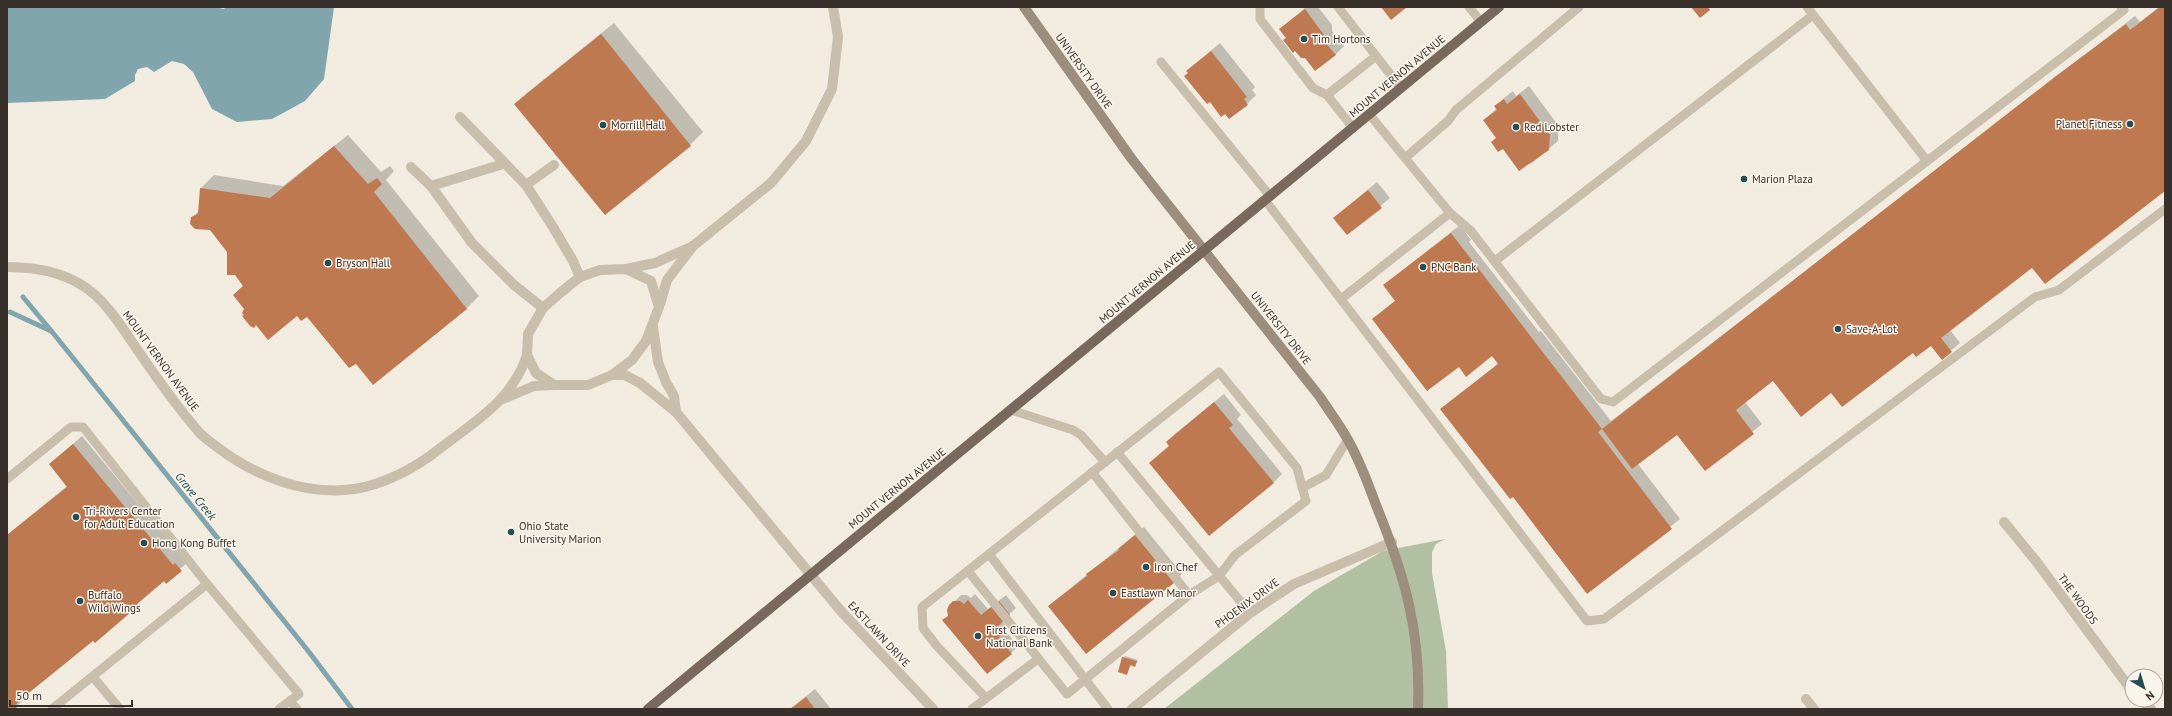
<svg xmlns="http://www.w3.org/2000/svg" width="2172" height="716" font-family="'PT Sans',sans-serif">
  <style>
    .green { fill: #b1c0a0 }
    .water { fill: #80a5ad }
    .shadow { fill: #0003 }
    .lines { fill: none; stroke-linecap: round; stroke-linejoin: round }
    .stream { stroke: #80a5ad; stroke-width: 5 }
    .building { fill: #bf7950 }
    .lane { stroke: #c9bdac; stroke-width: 9 }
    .street { stroke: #c9bdac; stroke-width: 10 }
    .secondary { stroke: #9d8d7d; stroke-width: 10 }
    .primary { stroke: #78695c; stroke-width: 10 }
    .poi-dot { fill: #224d57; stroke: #f9f5ec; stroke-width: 1.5 }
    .labels { text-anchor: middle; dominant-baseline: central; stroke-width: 3; stroke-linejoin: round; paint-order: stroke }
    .poi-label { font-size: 11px; fill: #38302a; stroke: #f9f5ec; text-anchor: start }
    .street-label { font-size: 11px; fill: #38302a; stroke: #f9f5ec }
    .water-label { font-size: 12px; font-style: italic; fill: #224d57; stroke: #f9f5ec }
  </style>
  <rect width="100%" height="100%" fill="#f2ebdf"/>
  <path class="green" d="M1445,539L1436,544L1432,552V573L1446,651L1448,709H1164L1314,591L1383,551Z"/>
  <path class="water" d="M7,7H214L224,9L226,7H334L324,79L305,101L272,119L237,122L212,109L193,72L184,64L172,61L154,72L147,67L138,69L135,75V81L105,99L7,103Z"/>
  <g class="shadow">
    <path d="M1306,7H1318L1332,25V31L1344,46L1335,55L1305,57L1280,29Z"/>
    <path d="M2159,7H2165V190L2033,266L1950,330L1960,343L1942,358L1931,344L1831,392L1773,379L1745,402L1762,424L1705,470L1677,433L1638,464L1680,519L1588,592L1513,496L1442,409L1499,363L1493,355L1459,365L1373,319L1396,300L1384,285L1460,225L1471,240L1469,242L1539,332L1541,331L1611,421L2135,16L2140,22Z"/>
    <path d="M614,23L703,132L690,145L605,214L516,104L528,92Z"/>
    <path d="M1220,43L1255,87L1252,90L1256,95L1247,104L1187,71Z"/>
    <path d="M1529,86L1558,125V141L1532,163L1492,142L1497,137L1484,120L1497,108L1496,107L1504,98L1513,91L1516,96Z"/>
    <path d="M348,135L381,172L390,166L394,171L386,180L479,296L466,309L356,362L307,315H297L256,324L254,326L245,320L243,313L246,309L234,295L244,285L228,252L211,229L192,217L199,211L201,188L214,175L283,186Z"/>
    <path d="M1377,182L1390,198L1347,234L1334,218Z"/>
    <path d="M1224,394L1241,415L1237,419L1282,474L1273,483L1150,463L1170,445L1167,442L1176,433Z"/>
    <path d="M82,436L182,557L190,561L137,602L138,604L130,612L93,639L24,696L25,698L17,706L13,709H7V535L67,486L50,464Z"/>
    <path d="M1144,527L1182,574L1173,582L1049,606Z"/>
    <path d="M975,594L988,609L1006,595L1016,608L1002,621L1008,628L1005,630L1018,647L987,673L944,620L949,615L954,602L961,595H967L971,598Z"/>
    <path d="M1125,656L1138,660L1135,666L1131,665L1127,674L1123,658Z"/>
    <path d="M815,689L831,709H792L800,701Z"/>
  </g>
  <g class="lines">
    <g class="stream">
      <path d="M23,297L53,333L309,652L352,709"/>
      <path d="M10,312L51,331"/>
    </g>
  </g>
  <g class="building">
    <path d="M1381,7H1407L1391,20Z"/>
    <path d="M1691,7H1708L1710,10L1700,18Z"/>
    <path d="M2160,7H2165V191L2045,284L2032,268L1941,338L1952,352L1942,360L1931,346L1916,357L1913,353L1842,407L1831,393L1801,417L1773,381L1736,410L1754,434L1705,471L1677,435L1632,469L1602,429L1598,432L1672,529L1587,594L1513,497L1510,499L1440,409L1498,364L1492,356L1466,377L1459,367L1427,391L1372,319L1395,301L1383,285L1451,233L1602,429L2056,76L2126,24L2130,30Z"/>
    <path d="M1305,9L1324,35V41L1336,55L1315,71L1305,58H1301L1295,51L1293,53L1283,40L1286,38L1279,29Z"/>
    <path d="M601,34L691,146L605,215L514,104Z"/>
    <path d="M1211,51L1247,97L1244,99L1248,105L1229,119L1225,114L1221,117L1210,102L1207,104L1184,76L1188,73L1186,71Z"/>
    <path d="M1520,94L1550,135L1549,150L1519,171L1503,149L1498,152L1491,142L1496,138L1483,120L1497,110L1494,106L1504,99L1507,104Z"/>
    <path d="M334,146L368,184L377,178L382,184L374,192L467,309L373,385L356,364L349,368L307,317L301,321L297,316L268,340L256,325L254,328L250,326L242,316L244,315L242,313L244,309L233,295L243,286L235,275H227V252L210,230L195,229L190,224L191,217L198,214L200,188L270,198Z"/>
    <path d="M1368,190L1382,208L1347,235L1333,218Z"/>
    <path d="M1214,402L1233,425L1229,428L1274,483L1209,536L1149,463L1169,446L1166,442Z"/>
    <path d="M73,444L173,565L175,563L182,571L166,584L164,581L129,611L130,613L95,643L93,641L25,696L15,705L17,707L15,709H7V535L67,487L49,464Z"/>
    <path d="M1135,535L1174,583L1086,654L1048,606L1087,576L1086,574L1119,550L1118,549Z"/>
    <path d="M968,600L981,615L999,601L1010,615L996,628L1002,635L999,637L1012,654L987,674L942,620L948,616L947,610L949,605L953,601H960L964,604Z"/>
    <path d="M1122,657L1137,661L1135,667L1130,665L1127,675L1118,672Z"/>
    <path d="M806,697L815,709H790Z"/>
  </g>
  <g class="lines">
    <g class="lane">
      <path d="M1260,7V19L1313,88L1327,95L1353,128"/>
      <path d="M1338,7L1401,88"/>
      <path d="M1469,7L1481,22"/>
      <path d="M1807,7L1927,161"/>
      <path d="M1161,62L1270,196"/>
      <path d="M1327,95L1376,56"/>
      <path d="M1369,114L1450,213L1471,231L1601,399L1613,402L2124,10L2121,7"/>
      <path d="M1405,158L1448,121L1456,110L1579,7"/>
      <path d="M1265,200L1587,621L1604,619L2035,297L2059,290L2165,209"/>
      <path d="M1495,261L1813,15"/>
      <path d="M1341,299L1450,213"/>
      <path d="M1011,410L1073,430L1081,435L1105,462"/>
      <path d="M1117,452L1250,613"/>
      <path d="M7,479L71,427H83L207,584L299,694L279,709"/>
      <path d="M1302,488L1326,475L1348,439"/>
      <path d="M968,571L1067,694L1189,595L1092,472"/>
      <path d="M93,677L120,709"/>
      <path d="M986,698L936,645L923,628L922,607L989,554"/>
      <path d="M290,701L297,709"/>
      <path d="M52,709L207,584"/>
      <path d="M972,709L1038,659"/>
      <path d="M1108,709L989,554L1219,372L1297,468L1306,501L1235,555L1219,576L1189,595"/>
    </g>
    <g class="street">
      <path d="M460,117L526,185L553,227L573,261L580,277"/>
      <path d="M411,167L431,186L472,243L514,285L543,308"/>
      <path d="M526,185L554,165"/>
      <path d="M431,186L503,164"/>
      <path d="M7,267C38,267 70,273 94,294C112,310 125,332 139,352C158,380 177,407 199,432C204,438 211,442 217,447C255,476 305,496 354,489C383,485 415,468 438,450C474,422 512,401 527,355"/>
      <path d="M626,269L651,281L659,307L646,341L632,360L612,375L588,385H554L536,373L527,355L528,334L543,308L560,293L580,277L600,270L626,269L655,263L693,246"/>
      <path d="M660,304L667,280L693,246L771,183L806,141L832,89L838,37L833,7"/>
      <path d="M653,327L658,362L666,382L674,396L676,412"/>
      <path d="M612,375H625L640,383L676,412L840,610L933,709"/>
      <path d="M503,399L534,386L554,385"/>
      <path d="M2004,522L2036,561L2132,691"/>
      <path d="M1806,699L1814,709"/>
      <path d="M2142,700L2151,709"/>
      <path d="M1132,709L1250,613L1294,584L1392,542"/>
    </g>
    <path class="secondary" d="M1024,7L1131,158L1320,397C1329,411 1340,425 1348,440C1360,461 1368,483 1376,505C1405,576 1421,632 1418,709"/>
    <path class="primary" d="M648,709L1499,7"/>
  </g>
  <g class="poi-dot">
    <circle cx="1304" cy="39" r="4"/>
    <circle cx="2130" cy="124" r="4"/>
    <circle cx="603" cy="125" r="4"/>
    <circle cx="1516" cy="127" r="4"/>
    <circle cx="1744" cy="179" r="4"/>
    <circle cx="328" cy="263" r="4"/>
    <circle cx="1423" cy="267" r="4"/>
    <circle cx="1838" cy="329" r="4"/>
    <circle cx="76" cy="517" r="4"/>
    <circle cx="511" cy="532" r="4"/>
    <circle cx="144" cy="543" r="4"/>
    <circle cx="1146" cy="567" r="4"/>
    <circle cx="1113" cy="593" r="4"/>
    <circle cx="80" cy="601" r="4"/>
    <circle cx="978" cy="636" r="4"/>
  </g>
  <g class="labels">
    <g class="poi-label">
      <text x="1312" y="39">Tim Hortons</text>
      <text x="2122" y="124" text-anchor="end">Planet Fitness</text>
      <text x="611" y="125">Morrill Hall</text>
      <text x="1524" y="127">Red Lobster</text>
      <text x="1752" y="179">Marion Plaza</text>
      <text x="336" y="263">Bryson Hall</text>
      <text x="1431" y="267">PNC Bank</text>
      <text x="1846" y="329">Save-A-Lot</text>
      <text x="84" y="511">Tri-Rivers Center<tspan x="84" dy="13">for Adult Education</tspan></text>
      <text x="519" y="526">Ohio State<tspan x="519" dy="13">University Marion</tspan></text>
      <text x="152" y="543">Hong Kong Buffet</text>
      <text x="1154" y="567">Iron Chef</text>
      <text x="1121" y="593">Eastlawn Manor</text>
      <text x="88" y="595">Buffalo<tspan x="88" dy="13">Wild Wings</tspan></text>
      <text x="986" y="630">First Citizens<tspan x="986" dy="13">National Bank</tspan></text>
    </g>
    <g class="street-label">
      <text transform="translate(1084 71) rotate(55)">UNIVERSITY DRIVE</text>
      <text transform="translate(1397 76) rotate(-40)">MOUNT VERNON AVENUE</text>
      <text transform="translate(1147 282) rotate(-40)">MOUNT VERNON AVENUE</text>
      <text transform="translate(1281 328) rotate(52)">UNIVERSITY DRIVE</text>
      <text transform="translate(161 361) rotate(54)">MOUNT VERNON AVENUE</text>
      <text transform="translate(897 488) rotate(-39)">MOUNT VERNON AVENUE</text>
      <text transform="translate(2078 599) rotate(54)">THE WOODS</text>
      <text transform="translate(1247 603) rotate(-36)">PHOENIX DRIVE</text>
      <text transform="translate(879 634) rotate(47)">EASTLAWN DRIVE</text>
    </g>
    <g class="water-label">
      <text transform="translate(196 496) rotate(51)">Grave Creek</text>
    </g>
  </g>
  <rect width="2172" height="716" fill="none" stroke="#38302a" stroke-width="16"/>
  <g transform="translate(2144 688) rotate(142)"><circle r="19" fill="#f9f5ec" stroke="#aca69e"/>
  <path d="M0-3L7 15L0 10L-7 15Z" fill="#224d57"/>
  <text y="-6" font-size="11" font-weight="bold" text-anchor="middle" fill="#38302a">N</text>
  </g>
  <path d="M10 700v6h122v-6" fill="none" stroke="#38302a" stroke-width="2"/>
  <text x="16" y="700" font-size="12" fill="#38302a" stroke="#f9f5ec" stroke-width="3" paint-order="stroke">50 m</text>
</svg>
